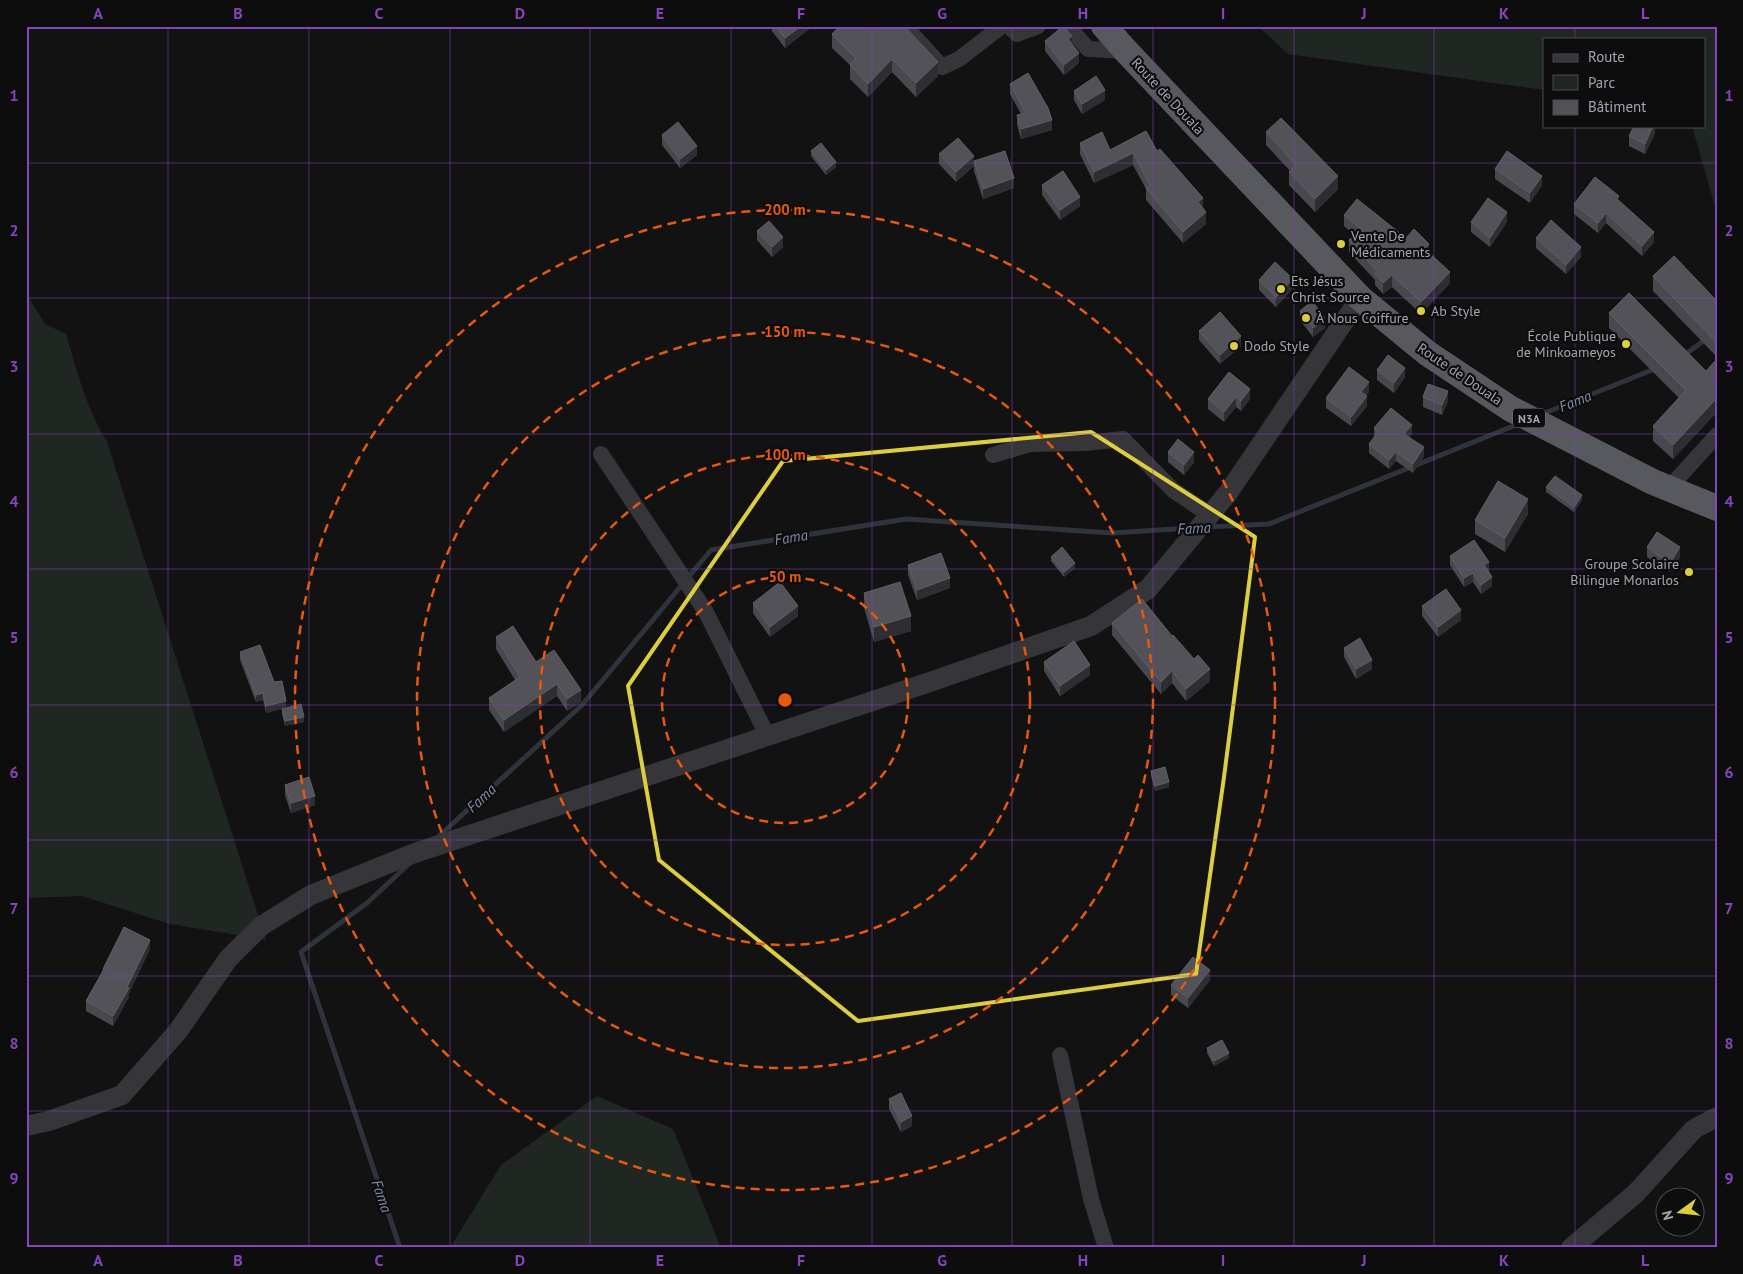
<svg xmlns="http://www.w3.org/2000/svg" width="1743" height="1274" font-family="'PT Sans',sans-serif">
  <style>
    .green { fill: #202723 }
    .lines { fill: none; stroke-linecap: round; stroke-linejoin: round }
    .stream { stroke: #2f333c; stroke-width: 5 }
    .minor { stroke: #36353a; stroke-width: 16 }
    .tertiary { stroke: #36353a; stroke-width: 20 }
    .trunk { stroke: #58585f; stroke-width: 26 }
    .wall { fill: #48484e }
    .shaded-wall { fill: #2e2e32 }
    .building { fill: #525258; stroke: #5f5f66 }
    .marked { fill: none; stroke: #ddce3f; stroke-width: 4; stroke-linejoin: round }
    .grid { fill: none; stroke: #8344bc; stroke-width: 1; stroke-opacity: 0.55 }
    .ring { fill: none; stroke: #e8590c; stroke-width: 2.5; stroke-dasharray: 9 6 }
    .poi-dot { fill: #ddce3f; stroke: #0d0d0e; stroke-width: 2 }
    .labels { text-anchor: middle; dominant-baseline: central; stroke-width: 4.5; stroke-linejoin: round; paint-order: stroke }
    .shield { fill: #0d0d0e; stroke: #777781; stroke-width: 1 }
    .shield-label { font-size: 12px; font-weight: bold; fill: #a5a5b2 }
    .street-label { font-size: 14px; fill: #a5a5b2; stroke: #0d0d0e }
    .poi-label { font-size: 14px; fill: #a5a5b2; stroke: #0d0d0e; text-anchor: start }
    .water-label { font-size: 15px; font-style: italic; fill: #7f8baa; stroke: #0d0d0e }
    .centre { fill: #e8590c; stroke: #0d0d0e; stroke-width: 2.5 }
    .ring-label { font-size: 15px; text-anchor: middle; font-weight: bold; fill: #e8590c; stroke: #0d0d0e; stroke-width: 4.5; stroke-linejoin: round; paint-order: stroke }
    .neatline { fill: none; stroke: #8344bc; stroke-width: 2 }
    .grid-label { font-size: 16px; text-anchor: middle; font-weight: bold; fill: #8344bc }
  </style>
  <rect width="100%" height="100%" fill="#121213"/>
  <g class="green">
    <path d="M1258,26H1717V214L1692,126H1704V39H1544V90L1288,54Z"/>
    <path d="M26,293L45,324L66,334C77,372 87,409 107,442L266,940L170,924L82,896L26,898Z"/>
    <path d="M597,1096L673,1129L721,1248H450L501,1165Z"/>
  </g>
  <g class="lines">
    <g class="stream">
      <path d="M1683,356L1717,331"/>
      <path d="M1540,415L1657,368"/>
      <path d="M1206,527L1269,524L1521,423"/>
      <path d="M438,837L582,705L711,550L906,519L1112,533L1190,528"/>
      <path d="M400,1248L301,952L367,903L410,863"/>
    </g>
    <g class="minor">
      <path d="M905,26L942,67L959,59L1002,26"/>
      <path d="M1009,26L1017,34L1038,26"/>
      <path d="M1068,26L1088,49L1126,51"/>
      <path d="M601,454L706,612L768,737"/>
      <path d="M993,455L1030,444L1085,443L1123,439L1173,490L1210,515"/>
      <path d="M1669,488L1717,435"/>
      <path d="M1060,1055L1091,1199L1106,1248"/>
    </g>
    <g class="tertiary">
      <path d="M26,1126L49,1121L122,1095L178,1031L228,959L261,926L311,895L412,854L927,683L1091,626L1148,589L1228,493L1360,298"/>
      <path d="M1571,1248L1636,1193L1694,1129L1717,1117"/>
    </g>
    <path class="trunk" d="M1104,26L1126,51L1360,298L1427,353L1511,409L1653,482L1717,508"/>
  </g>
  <g class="wall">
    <path d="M772,26H813L785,48L772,31Z"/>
    <path d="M832,34L938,76L916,97L892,72L868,97L850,79V65L832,48Z"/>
    <path d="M1045,41L1072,44L1079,63L1064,75L1045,51Z"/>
    <path d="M1010,84L1052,130L1021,139L1017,125V115L1021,114L1010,94Z"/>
    <path d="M1074,91L1105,100L1082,114L1074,100Z"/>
    <path d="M1655,126V133L1645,154L1629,146V136Z"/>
    <path d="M1266,132L1338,189L1315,212L1289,185V172L1290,171L1266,145Z"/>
    <path d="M662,135L697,155L680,168L662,145Z"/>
    <path d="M1080,143L1110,150L1157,151L1203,208L1206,224L1183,243L1146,200V189L1133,165L1094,183L1080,154Z"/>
    <path d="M811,151L836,167L826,175L811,156Z"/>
    <path d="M939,154L974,166L956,182L939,164Z"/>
    <path d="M974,161L1014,188L983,199L974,171Z"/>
    <path d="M1495,169L1542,185L1530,203L1495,179Z"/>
    <path d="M1042,185L1080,206L1060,220L1042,195Z"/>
    <path d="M1619,201L1654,242L1642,256L1606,223L1598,233L1574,214V204Z"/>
    <path d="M1344,215L1406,238L1429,253L1450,283L1421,314L1392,287L1383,294L1375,285V280L1349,252V240L1355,235L1344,226Z"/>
    <path d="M1471,222H1507L1490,247L1471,232Z"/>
    <path d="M757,231L783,247L772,257L757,240Z"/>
    <path d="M1536,238L1581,257L1566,274L1536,248Z"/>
    <path d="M1653,276L1717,301V357L1653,291Z"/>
    <path d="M1259,280L1293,288L1276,307L1259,290Z"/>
    <path d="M1300,311L1325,328L1313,337L1300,320Z"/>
    <path d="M1609,313L1706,371L1717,359L1716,415L1715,414L1673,459L1653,441V426L1679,398L1609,328Z"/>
    <path d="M1199,331L1241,346L1220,364L1199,340Z"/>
    <path d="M1377,370L1405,377L1394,393L1377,380Z"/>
    <path d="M1229,372L1250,399L1241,411L1236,407L1224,422L1208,409V399Z"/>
    <path d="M1369,392L1366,396L1367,406L1351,426L1326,408V398Z"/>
    <path d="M1423,397L1448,401L1442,415L1423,407Z"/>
    <path d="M1374,428L1412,434L1409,437L1424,456L1413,473L1396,461L1389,469L1369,453V444L1374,437Z"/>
    <path d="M1168,452L1194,462L1184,475L1168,462Z"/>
    <path d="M1546,487L1582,500L1574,512L1546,492Z"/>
    <path d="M1528,514L1505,552L1475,534V520Z"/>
    <path d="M1647,547L1680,557L1670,572L1647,557Z"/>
    <path d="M1450,556L1489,571L1492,586L1481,594L1473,582L1464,587L1450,565Z"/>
    <path d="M1051,557L1075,568L1064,577L1051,561Z"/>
    <path d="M908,565L950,588L917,600L908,575Z"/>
    <path d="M864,593L911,631L874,642L864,608Z"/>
    <path d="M753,603L798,616L770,637L753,613Z"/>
    <path d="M1422,606L1461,620L1438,637L1422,616Z"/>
    <path d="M1112,623L1172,636L1210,681L1186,701L1172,683L1161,694L1112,635Z"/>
    <path d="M496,637L536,662L581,702L567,711L557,696L504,732L489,710V698L515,680L496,649Z"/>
    <path d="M1344,648L1372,669L1356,679L1344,657Z"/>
    <path d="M240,652L274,682L286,708L304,722L285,726L282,714V709L266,713L263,700L256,702L240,660Z"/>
    <path d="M1044,662L1090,675L1060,696L1044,671Z"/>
    <path d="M1151,771L1169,787L1155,791L1151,776Z"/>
    <path d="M285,785L315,805L291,813L285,795Z"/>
    <path d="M150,949L129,993V997L113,1026L86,1011V1001L103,971V969Z"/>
    <path d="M1210,980L1188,1008L1171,995V985Z"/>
    <path d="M1207,1048L1229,1058L1214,1066L1207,1053Z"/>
    <path d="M889,1099L912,1126L901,1132L889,1109Z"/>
  </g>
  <g class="shaded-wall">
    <path d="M801,26H813L785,48V38Z"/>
    <path d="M1072,36V46L1068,39Z"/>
    <path d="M1079,53V63L1064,75V65Z"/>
    <path d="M892,59V72L868,97V84Z"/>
    <path d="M938,62V76L916,97V83Z"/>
    <path d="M1105,90V100L1082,114V104Z"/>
    <path d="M1052,120V130L1021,139V129Z"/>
    <path d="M1653,126H1655V133L1645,154V144Z"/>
    <path d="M697,146V155L680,168V159Z"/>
    <path d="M1133,153V165L1094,183V172Z"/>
    <path d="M974,156V166L956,182V172Z"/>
    <path d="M836,162V167L826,175V170Z"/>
    <path d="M1338,176V189L1315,212V199Z"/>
    <path d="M1542,176V185L1530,203V193Z"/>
    <path d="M1014,178V188L983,199V189Z"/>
    <path d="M1080,197V206L1060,220V210Z"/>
    <path d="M1203,198V210L1198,202Z"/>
    <path d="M1206,212V224L1183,243V232Z"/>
    <path d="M1507,212V222L1490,247V238Z"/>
    <path d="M1606,213V223L1598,233V223Z"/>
    <path d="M1654,232V242L1642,256V246Z"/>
    <path d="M783,237V247L772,257V247Z"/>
    <path d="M1429,244V255L1425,249Z"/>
    <path d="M1581,247V257L1566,274V265Z"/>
    <path d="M1450,272V283L1421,314V302Z"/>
    <path d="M1392,275V287L1383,294V283Z"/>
    <path d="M1293,279V288L1276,307V297Z"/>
    <path d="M1325,318V328L1313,337V328Z"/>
    <path d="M1241,336V346L1220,364V355Z"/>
    <path d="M1405,368V377L1394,393V383Z"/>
    <path d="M1369,382V392L1361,402V392Z"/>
    <path d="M1250,389V399L1241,411V401Z"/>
    <path d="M1448,391V401L1442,415V405Z"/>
    <path d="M1367,396V406L1351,426V417Z"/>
    <path d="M1236,397V407L1224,422V412Z"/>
    <path d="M1715,400V414L1673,459V445Z"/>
    <path d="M1717,400V414L1716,415V401Z"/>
    <path d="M1412,425V434L1404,443V434Z"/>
    <path d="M1424,447V456L1413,473V464Z"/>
    <path d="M1194,452V462L1184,475V465Z"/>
    <path d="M1396,452V461L1389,469V460Z"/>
    <path d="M1582,495V500L1574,512V507Z"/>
    <path d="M1528,499V514L1505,552V538Z"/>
    <path d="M1680,547V557L1670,572V563Z"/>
    <path d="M1489,562V571L1484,574V565Z"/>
    <path d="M1075,563V568L1064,577V572Z"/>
    <path d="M1473,573V582L1464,587V578Z"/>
    <path d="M1492,577V586L1481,594V585Z"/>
    <path d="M950,578V588L917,600V590Z"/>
    <path d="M798,606V616L770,637V627Z"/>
    <path d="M1461,610V620L1438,637V627Z"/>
    <path d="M911,616V631L874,642V627Z"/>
    <path d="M1372,660V669L1356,679V669Z"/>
    <path d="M1090,665V675L1060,696V686Z"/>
    <path d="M1210,669V681L1186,701V689Z"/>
    <path d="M1172,671V683L1161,694V682Z"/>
    <path d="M557,684V696L504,732V720Z"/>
    <path d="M581,690V702L567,711V699Z"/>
    <path d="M263,693V700L256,702V695Z"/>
    <path d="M286,701V708L266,713V706Z"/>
    <path d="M304,717V722L285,726V721Z"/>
    <path d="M1169,782V787L1155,791V786Z"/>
    <path d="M315,796V805L291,813V803Z"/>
    <path d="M150,940V949L129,993V997L113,1026V1016Z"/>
    <path d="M1210,970V980L1188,1008V998Z"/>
    <path d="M1229,1053V1058L1214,1066V1061Z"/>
    <path d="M912,1116V1126L901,1132V1122Z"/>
  </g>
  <g class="building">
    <path d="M776,26H801L785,38Z"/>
    <path d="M840,26H904L938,62L916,83L892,59L868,84L850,65L856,58L832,34Z"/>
    <path d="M1063,26L1072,36L1068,39L1079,53L1064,65L1045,41Z"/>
    <path d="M1028,73L1048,108L1052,120L1021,129L1017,115L1026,113L1010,84Z"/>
    <path d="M1096,76L1105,90L1082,104L1074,91Z"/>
    <path d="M1281,118L1338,176L1315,199L1289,172L1296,165L1266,132Z"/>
    <path d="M678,122L697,146L680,159L662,135Z"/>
    <path d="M1634,126H1653L1645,144L1629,136Z"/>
    <path d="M1146,131L1157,151L1160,149L1203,198L1198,202L1206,212L1183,232L1146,188L1150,185L1133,153L1094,172L1080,143L1102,132L1110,150Z"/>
    <path d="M958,138L974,156L956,172L939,154Z"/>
    <path d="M821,143L836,162L826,170L811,151Z"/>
    <path d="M1005,151L1014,178L983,189L974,161Z"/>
    <path d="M1507,151L1542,176L1530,193L1495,169Z"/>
    <path d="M1063,171L1080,197L1060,210L1042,185Z"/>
    <path d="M1595,177L1619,196L1617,199L1654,232L1642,246L1606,213L1598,223L1574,204Z"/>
    <path d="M1488,198L1507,212L1490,238L1471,222Z"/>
    <path d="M1357,199L1406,238L1414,229L1429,244L1425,249L1450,272L1421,302L1392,275L1383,283L1375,274L1377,271L1349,240L1361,229L1344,215Z"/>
    <path d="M1551,220L1581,247L1566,265L1536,238Z"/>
    <path d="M769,221L783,237L772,247L757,231Z"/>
    <path d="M1674,256L1717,301V343L1653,276Z"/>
    <path d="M1275,262L1293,279L1276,297L1259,280Z"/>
    <path d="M1629,293L1706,371L1717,359V400L1716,401L1715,400L1673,445L1653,426L1686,390L1609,313Z"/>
    <path d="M1312,301L1325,318L1313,328L1300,311Z"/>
    <path d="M1220,312L1241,336L1220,355L1199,331Z"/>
    <path d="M1388,355L1405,368L1394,383L1377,370Z"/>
    <path d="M1349,367L1369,382L1361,392L1367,396L1351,417L1326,398Z"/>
    <path d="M1229,372L1250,389L1241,401L1236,397L1224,412L1208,399Z"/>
    <path d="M1428,384L1448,391L1442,405L1423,397Z"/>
    <path d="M1391,408L1412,425L1404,434L1424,447L1413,464L1396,452L1389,460L1369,444L1378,432L1374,428Z"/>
    <path d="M1178,439L1194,452L1184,465L1168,452Z"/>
    <path d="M1555,476L1582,495L1574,507L1546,487Z"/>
    <path d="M1498,481L1528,499L1505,538L1475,520Z"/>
    <path d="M1657,532L1680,547L1670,563L1647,547Z"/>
    <path d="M1474,540L1489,562L1484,565L1492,577L1481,585L1473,573L1464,578L1450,556Z"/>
    <path d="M1062,547L1075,563L1064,572L1051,557Z"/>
    <path d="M941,553L950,578L917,590L908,565Z"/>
    <path d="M780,582L798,606L770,627L753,603Z"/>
    <path d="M900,582L911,616L874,627L864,593Z"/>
    <path d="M1446,589L1461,610L1438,627L1422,606Z"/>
    <path d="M1142,599L1172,636L1173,635L1194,659L1198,655L1210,669L1186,689L1172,671L1161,682L1112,623Z"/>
    <path d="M513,626L536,662L554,650L581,690L567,699L557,684L504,720L489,698L520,677L496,637Z"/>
    <path d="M1360,638L1372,660L1356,669L1344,648Z"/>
    <path d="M1074,641L1090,665L1060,686L1044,662Z"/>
    <path d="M260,645L274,682L282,681L286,701L266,706L263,693L256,695L240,652Z"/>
    <path d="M301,704L304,717L285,721L282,709Z"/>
    <path d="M1165,767L1169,782L1155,786L1151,771Z"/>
    <path d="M309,777L315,796L291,803L285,785Z"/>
    <path d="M124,927L150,940L127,987L129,988L113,1016L86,1001L104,969H103Z"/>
    <path d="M1193,957L1210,970L1188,998L1171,985Z"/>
    <path d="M1222,1040L1229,1053L1214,1061L1207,1048Z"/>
    <path d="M901,1093L912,1116L901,1122L889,1099Z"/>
  </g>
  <path class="marked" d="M1091,432L1255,537L1224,777L1196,974L858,1021L659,860L628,686L783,461Z"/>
  <path class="grid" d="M168,26V1248M309,26V1248M450,26V1248M590,26V1248M731,26V1248M872,26V1248M1012,26V1248M1153,26V1248M1294,26V1248M1434,26V1248M1575,26V39M1575,126V1248M26,163H1717M26,298H1717M26,434H1717M26,569H1717M26,705H1717M26,840H1717M26,976H1717M26,1111H1717"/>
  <g class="ring">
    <circle cx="785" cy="700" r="123"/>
    <circle cx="785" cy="700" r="245"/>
    <circle cx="785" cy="700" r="368"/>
    <circle cx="785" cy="700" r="490"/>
  </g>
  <g class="poi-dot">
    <circle cx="1341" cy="244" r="5"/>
    <circle cx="1281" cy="289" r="5"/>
    <circle cx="1421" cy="311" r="5"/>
    <circle cx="1306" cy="318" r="5"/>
    <circle cx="1626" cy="344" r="5"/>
    <circle cx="1234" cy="346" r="5"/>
    <circle cx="1689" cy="572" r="5"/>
  </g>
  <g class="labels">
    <rect class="shield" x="1513" y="408.5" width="32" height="19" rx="4"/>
    <g class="shield-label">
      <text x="1529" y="418">N3A</text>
    </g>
    <g class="street-label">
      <text transform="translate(1168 96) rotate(47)">Route de Douala</text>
      <text transform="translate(1460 374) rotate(34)">Route de Douala</text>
    </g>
    <g class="poi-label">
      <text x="1351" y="236">Vente De<tspan x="1351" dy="16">Médicaments</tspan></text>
      <text x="1291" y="281">Ets Jésus<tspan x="1291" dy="16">Christ Source</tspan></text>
      <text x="1431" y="311">Ab Style</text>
      <text x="1316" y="318">À Nous Coiffure</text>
      <text x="1616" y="336" text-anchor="end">École Publique<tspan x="1616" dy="16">de Minkoameyos</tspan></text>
      <text x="1244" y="346">Dodo Style</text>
      <text x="1679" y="564" text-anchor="end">Groupe Scolaire<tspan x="1679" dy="16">Bilingue Monarlos</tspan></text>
    </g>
    <g class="water-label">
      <text transform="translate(1575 401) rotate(-22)">Fama</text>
      <text transform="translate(1194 528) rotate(-3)">Fama</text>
      <text transform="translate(791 537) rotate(-9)">Fama</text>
      <text transform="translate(481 798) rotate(-43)">Fama</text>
      <text transform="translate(382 1196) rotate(71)">Fama</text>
    </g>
  </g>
  <circle cx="785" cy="700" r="8" class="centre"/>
  <g class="ring-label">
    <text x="785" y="215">200 m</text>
    <text x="785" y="337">150 m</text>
    <text x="785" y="460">100 m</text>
    <text x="785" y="582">50 m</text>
  </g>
  <rect width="1743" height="1274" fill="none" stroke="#0d0d0e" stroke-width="55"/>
  <rect x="1543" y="38" width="162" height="90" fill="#0d0d0e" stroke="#4a4a50"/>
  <rect x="1553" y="54" width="25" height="8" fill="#36353a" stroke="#4a4a50"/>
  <text x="1588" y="62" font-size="15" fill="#a5a5b2">Route</text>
  <rect x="1553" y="75" width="25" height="15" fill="#202723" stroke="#4a4a50"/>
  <text x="1588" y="88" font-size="15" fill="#a5a5b2">Parc</text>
  <rect x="1553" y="100" width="25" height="15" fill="#525258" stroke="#4a4a50"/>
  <text x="1588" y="112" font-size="15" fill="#a5a5b2">Bâtiment</text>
  <g transform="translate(1680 1212) rotate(255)"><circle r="24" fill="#0d0d0e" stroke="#4a4a50"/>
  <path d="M0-4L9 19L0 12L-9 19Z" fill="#ddce3f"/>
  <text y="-8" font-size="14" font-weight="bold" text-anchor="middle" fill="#a5a5b2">N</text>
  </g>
  <rect x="28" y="28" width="1688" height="1218" class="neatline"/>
  <g class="grid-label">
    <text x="98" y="19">A</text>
    <text x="238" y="19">B</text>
    <text x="379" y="19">C</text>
    <text x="520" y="19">D</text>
    <text x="660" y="19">E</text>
    <text x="801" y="19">F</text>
    <text x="942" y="19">G</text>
    <text x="1083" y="19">H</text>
    <text x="1223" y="19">I</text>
    <text x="1364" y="19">J</text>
    <text x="1504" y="19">K</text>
    <text x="1645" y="19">L</text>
    <text x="14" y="101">1</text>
    <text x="1729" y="101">1</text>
    <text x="14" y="236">2</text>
    <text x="1729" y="236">2</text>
    <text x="14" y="372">3</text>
    <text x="1729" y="372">3</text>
    <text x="14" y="507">4</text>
    <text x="1729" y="507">4</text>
    <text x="14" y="643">5</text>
    <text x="1729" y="643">5</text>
    <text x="14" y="778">6</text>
    <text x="1729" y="778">6</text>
    <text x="14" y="914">7</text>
    <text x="1729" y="914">7</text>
    <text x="14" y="1049">8</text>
    <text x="1729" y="1049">8</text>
    <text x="14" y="1184">9</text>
    <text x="1729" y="1184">9</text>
    <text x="98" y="1266">A</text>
    <text x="238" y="1266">B</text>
    <text x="379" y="1266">C</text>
    <text x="520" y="1266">D</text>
    <text x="660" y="1266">E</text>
    <text x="801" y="1266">F</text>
    <text x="942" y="1266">G</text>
    <text x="1083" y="1266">H</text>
    <text x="1223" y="1266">I</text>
    <text x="1364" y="1266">J</text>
    <text x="1504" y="1266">K</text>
    <text x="1645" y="1266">L</text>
  </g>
</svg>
